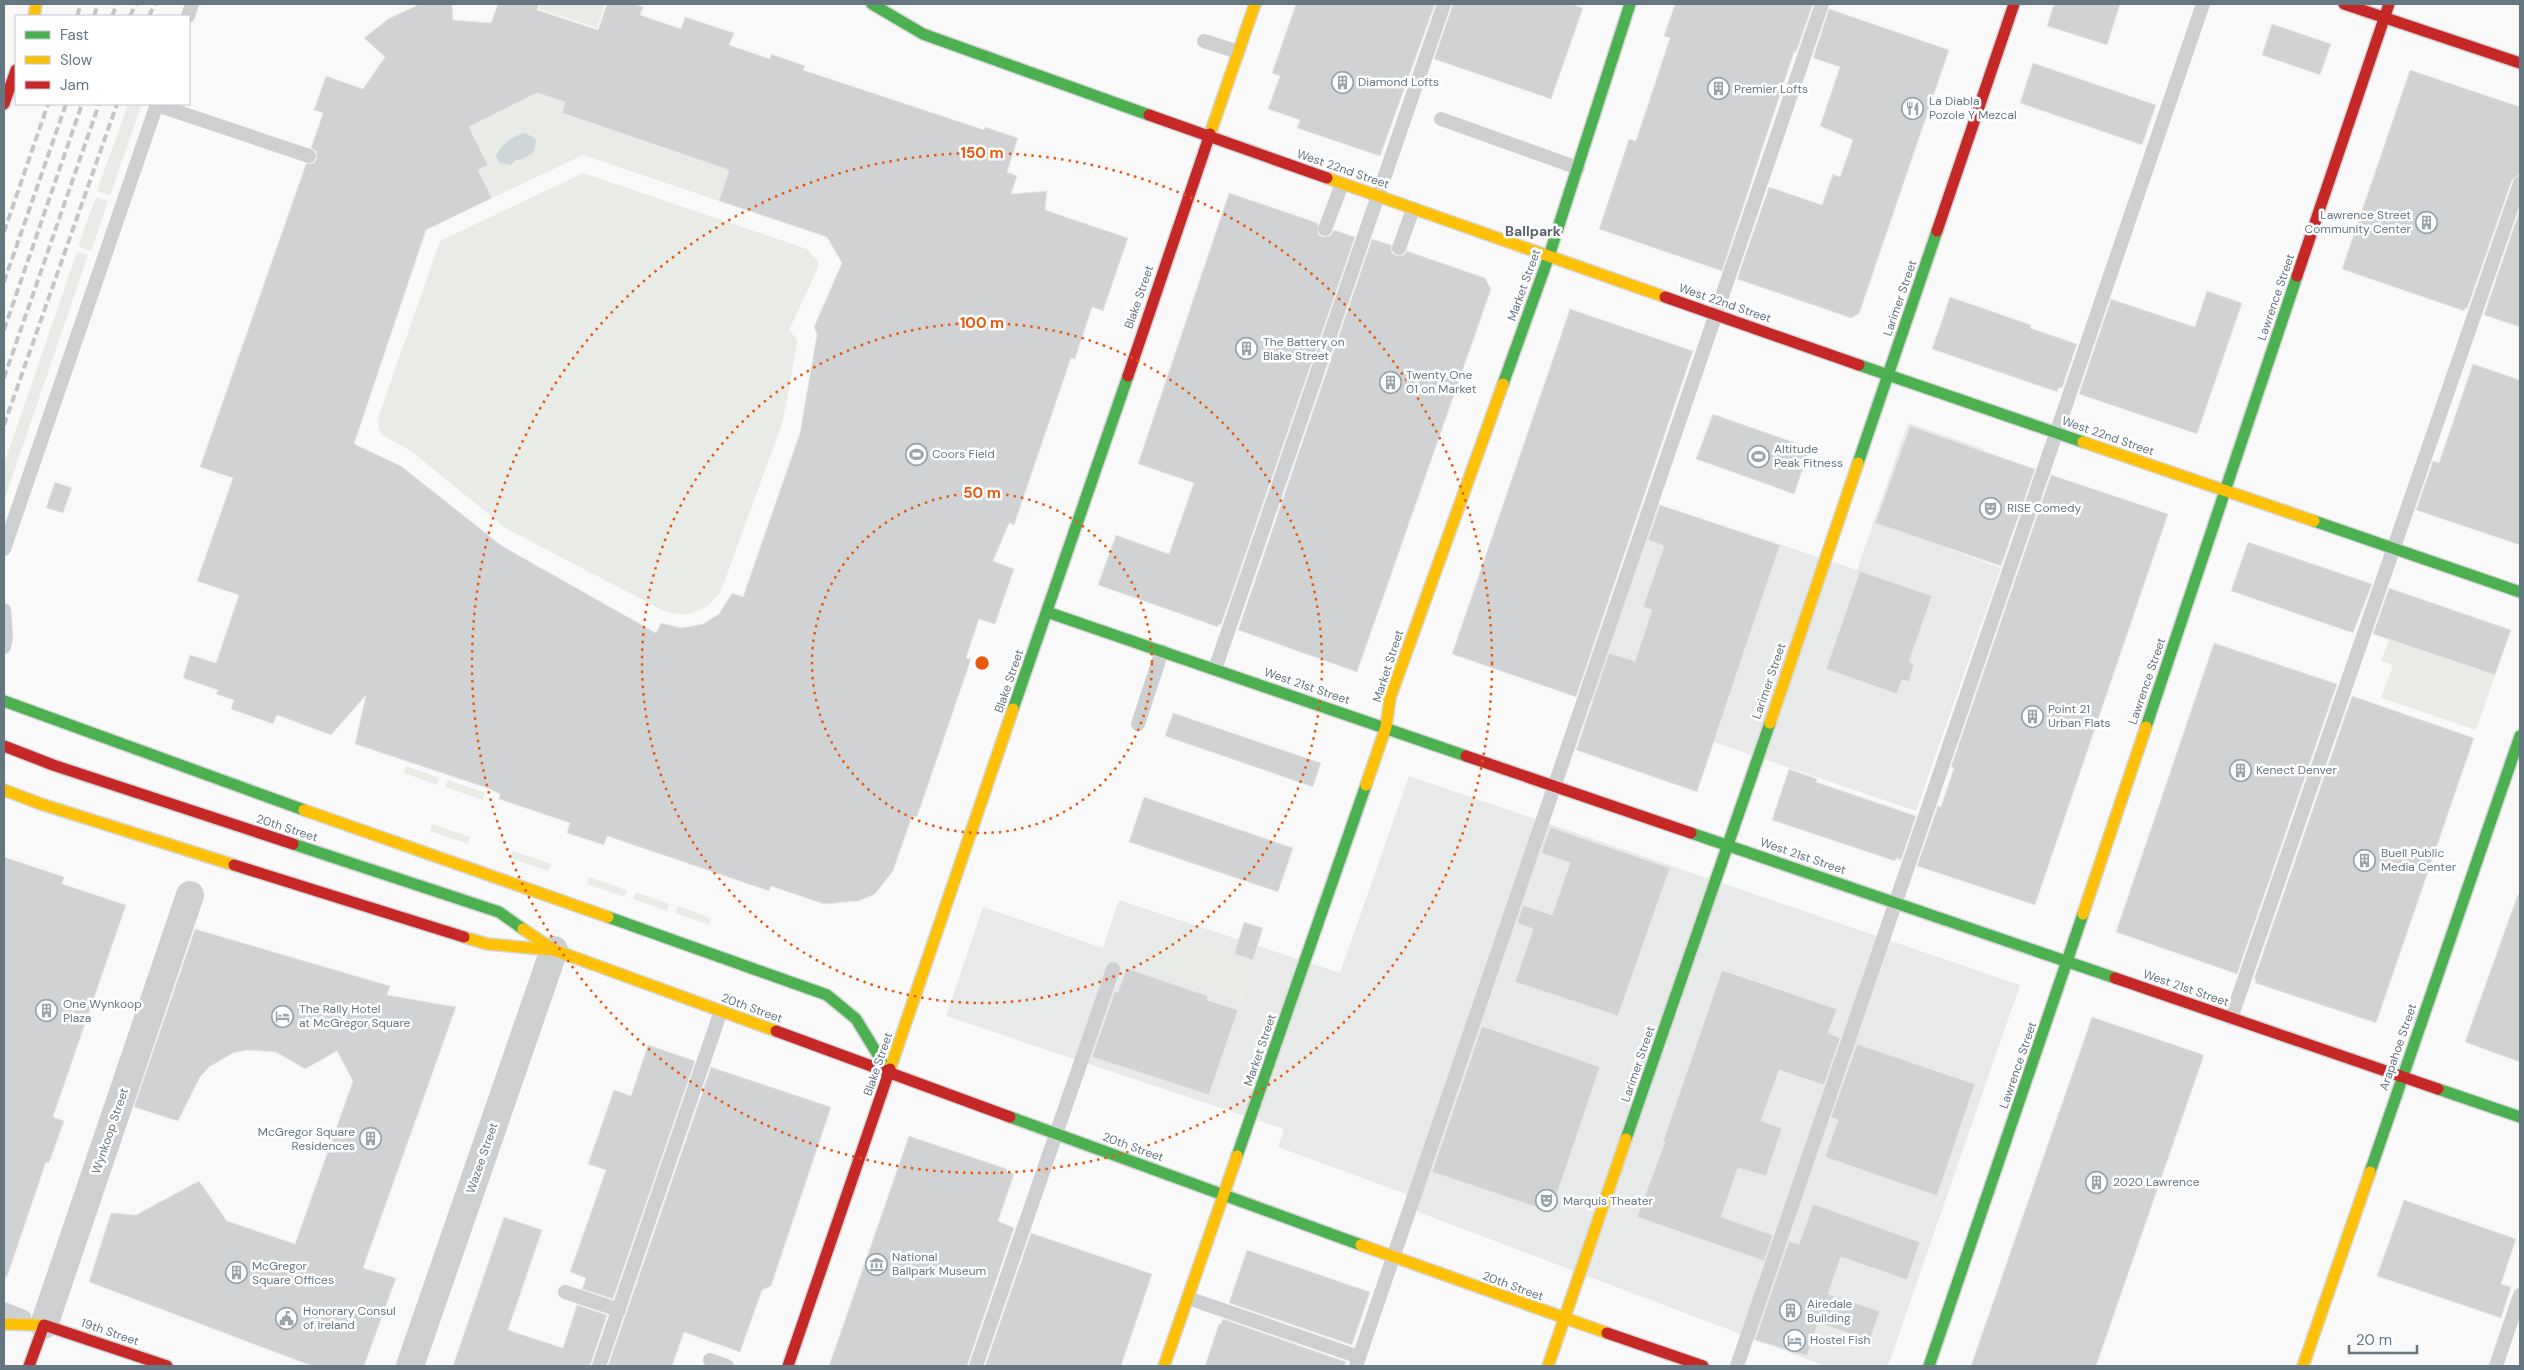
<svg xmlns="http://www.w3.org/2000/svg" width="2524" height="1370" font-family="'DM Sans',sans-serif">
  <style>
    .built { fill: #e8e9e9 }
    .green { fill: #e8ebe6 }
    .water { fill: #ced6d9 }
    .building { fill: #d0d2d3; stroke: #e8e8e8; fill-rule: evenodd }
    .lines { fill: none; stroke-linecap: round; stroke-linejoin: round }
    .fast-casing { stroke: #d5d6d7; stroke-width: 14 }
    .slow-casing { stroke: #d5d6d7; stroke-width: 14 }
    .jam-casing { stroke: #d5d6d7; stroke-width: 14 }
    .lane { stroke: #cecfd0; stroke-width: 14 }
    .street { stroke: #cecfd0; stroke-width: 28 }
    .fast { stroke: #4caf50; stroke-width: 11 }
    .slow { stroke: #ffc107; stroke-width: 11 }
    .jam { stroke: #c62828; stroke-width: 11 }
    .rail { stroke: #c3c5c6; stroke-width: 4; stroke-dasharray: 8 4; stroke-linecap: butt }
    .ring { fill: none; stroke: #e8590c; stroke-width: 2.5; stroke-dasharray: 2.5 5 }
    .labels { text-anchor: middle; dominant-baseline: central; stroke-width: 5; stroke-linejoin: round; paint-order: stroke }
    .poi-label { font-size: 12px; fill: #657683; stroke: #fff; text-anchor: start }
    .street-label { font-size: 12px; fill: #657683; stroke: #fff }
    .neighbourhood-label { font-size: 14px; font-weight: bold; fill: #57646e; stroke: #fff }
    .centre { fill: #e8590c; stroke: #fff; stroke-width: 2.5 }
    .ring-label { font-size: 15px; text-anchor: middle; font-weight: bold; fill: #e8590c; stroke: #fff; stroke-width: 5; stroke-linejoin: round; paint-order: stroke }
  </style>
  <rect width="100%" height="100%" fill="#f9f9f9"/>
  <g class="built">
    <path d="M1908,423L1984,449L1949,549L2001,568L1916,811L1588,699L1655,503L1857,570Z"/>
    <path d="M1409,776L2020,985L1888,1366H1825L1413,1210L1417,1198L1278,1147L1284,1129L946,1016L983,907L1103,948L1119,900L1340,973Z"/>
  </g>
  <g class="green">
    <path d="M541,4H605L597,28L539,9Z"/>
    <path d="M537,93L565,102L562,113L729,170L719,201L583,155L492,198L478,170L488,165L469,127Z"/>
    <path d="M128,104H142L110,195L97,191Z"/>
    <path d="M583,173L807,249L818,261V268L789,330L797,339V344L783,421L721,591C708,611 688,619 664,611L507,529L411,451L382,435L379,430L378,418L440,241Z"/>
    <path d="M96,197L108,201L91,251L78,246Z"/>
    <path d="M77,252L88,255L4,501V464Z"/>
    <path d="M2389,639L2495,675L2476,730L2381,698L2393,665L2381,661Z"/>
    <path d="M406,766L439,778L437,785L404,773Z"/>
    <path d="M448,780L485,793L483,800L445,787Z"/>
    <path d="M432,824L470,837L468,844L430,831Z"/>
    <path d="M513,851L551,864L548,871L510,858Z"/>
    <path d="M589,877L627,890L625,897L587,884Z"/>
    <path d="M636,892L669,904L667,911L633,899Z"/>
    <path d="M678,906L711,918L709,925L675,913Z"/>
    <path d="M1160,930L1258,964L1244,1001L1156,971L1157,966L1149,964Z"/>
  </g>
  <path class="water" d="M526,133L536,140L534,152L523,159L516,160L511,165L500,163L496,156C499,146 515,134 526,133Z"/>
  <g class="building">
    <path d="M420,4H452L453,20L491,23L498,4H539L537,10L598,30L607,4H633L643,7L640,15L681,29L685,17L734,33L729,45L770,59L771,54L805,66L803,70L984,130L985,127L1018,138L1007,172L1017,176L1011,194L1047,191L1045,210L1128,238L1103,311L1092,307L1075,359L1071,358L1014,525L1009,523L993,561L1014,569L995,624L979,619L966,658L971,659L917,817L912,816L893,871L875,894L859,901L824,904L771,886L769,891L607,836L604,845L567,833L570,823L499,799L500,794L490,789L355,744L366,695L331,735L277,715L273,724L231,709L234,700L216,694L218,690L183,678L190,655L216,663L239,595L197,581L233,478L200,467L306,164L314,163L317,158L316,151L311,148L323,113L314,110L326,76L363,89L385,57L364,38L388,19ZM537,93L565,102L562,113L729,170L719,201L827,237L842,263L814,327L817,334L800,433L743,597L732,593L719,614L703,624L682,628L661,623L656,633L502,546L401,466L354,444L426,230L492,198L478,170L488,165L469,127Z"/>
    <path d="M1296,4H1435L1380,156L1297,128L1300,120L1268,109L1280,76L1272,73Z"/>
    <path d="M1453,4H1571L1583,8L1551,99L1434,59Z"/>
    <path d="M1675,4H1813L1796,52H1794L1722,271L1599,229L1629,139L1636,141L1670,38L1664,36Z"/>
    <path d="M2054,4H2120L2107,45L2047,26Z"/>
    <path d="M1829,9L1949,50L1859,314L1851,318L1737,279L1769,187L1822,205L1833,174L1840,177L1853,140L1820,126L1840,67L1813,58Z"/>
    <path d="M2272,24L2331,44L2320,75L2262,55Z"/>
    <path d="M2033,63L2156,105L2142,145L2020,103Z"/>
    <path d="M2410,70L2520,107V174L2512,180L2467,309L2465,308L2464,311L2342,269Z"/>
    <path d="M1229,193L1315,222L1318,224V234L1322,237L1330,236L1334,230L1355,237L1221,625L1219,624L1218,627L1098,585L1116,535L1169,554L1194,483L1138,464Z"/>
    <path d="M2520,209V327L2484,315Z"/>
    <path d="M1372,239L1391,245L1392,253L1397,256L1404,255L1407,251L1485,278L1491,289L1357,672L1238,630Z"/>
    <path d="M2207,291L2242,303L2197,434L2079,394L2111,299L2195,327Z"/>
    <path d="M1950,297L2031,325L2030,328L2077,344L2062,388L2059,387L2057,392L1932,349Z"/>
    <path d="M1570,309L1693,351L1576,697L1452,654Z"/>
    <path d="M2473,364L2520,380V545L2416,510L2433,461L2439,463Z"/>
    <path d="M1713,414L1810,448L1794,494L1696,459Z"/>
    <path d="M1910,426L2035,469L2001,566L1875,523Z"/>
    <path d="M2051,475L2168,514L2035,905L1917,866L1938,806L1941,807L1954,768L1951,767Z"/>
    <path d="M55,482L72,488L63,513L46,508Z"/>
    <path d="M1660,505L1780,545L1697,792L1576,750L1609,653L1635,661L1652,610L1643,607L1664,546L1648,540Z"/>
    <path d="M2248,542L2372,584L2353,633L2231,591Z"/>
    <path d="M1860,571L1932,596L1909,662L1914,664L1909,682L1902,680L1897,694L1826,669Z"/>
    <path d="M2389,588L2511,630L2495,675L2373,634Z"/>
    <path d="M2214,643L2337,684L2237,974L2116,932Z"/>
    <path d="M2352,696L2474,738L2376,1023L2255,983L2256,980L2254,979Z"/>
    <path d="M1173,713L1321,763L1313,787L1165,736Z"/>
    <path d="M1789,769L1817,779L1816,782L1916,816L1901,860L1896,858L1895,861L1772,820Z"/>
    <path d="M1144,797L1293,848L1278,892L1129,842Z"/>
    <path d="M1550,827L1670,868L1618,1016L1515,982L1533,929L1517,923L1523,905L1552,915L1570,863L1541,853Z"/>
    <path d="M4,857L64,877L62,884L126,905L53,1117L64,1121L49,1163L46,1162L7,1277H4Z"/>
    <path d="M2518,894H2520V1062L2465,1042Z"/>
    <path d="M1244,922L1263,928L1253,960L1234,954Z"/>
    <path d="M195,929L390,986L387,995L456,1007L363,1268L396,1278L364,1366H312L89,1282L111,1213L136,1215L199,1181L227,1221L295,1244L353,1081L337,1051L305,1069L276,1052L247,1050L233,1053L209,1067L200,1077L178,1121L134,1107Z"/>
    <path d="M1126,968L1208,996L1207,1000L1238,1010L1209,1095L1092,1057L1115,991L1118,992Z"/>
    <path d="M1722,970L1837,1009L1828,1033L1840,1038L1824,1085L1779,1070L1761,1121L1782,1128L1766,1176L1738,1168L1721,1217L1773,1235L1764,1261L1637,1217L1665,1142L1663,1141Z"/>
    <path d="M2092,1017L2204,1055L2096,1366H1971Z"/>
    <path d="M1482,1026L1600,1067L1551,1212L1432,1172Z"/>
    <path d="M1857,1044L1975,1084L1937,1196L1825,1157L1838,1120L1831,1117Z"/>
    <path d="M648,1045L695,1061L613,1299L582,1289L586,1278L570,1272L606,1170L588,1164L614,1090L631,1096Z"/>
    <path d="M711,1067L831,1107L771,1286L762,1290L740,1352L684,1332L672,1366H608Z"/>
    <path d="M909,1136L1007,1169L1006,1171L1014,1174L998,1221L1014,1228L967,1366H829Z"/>
    <path d="M2404,1200L2516,1239L2501,1284L2511,1287L2501,1318L2377,1276Z"/>
    <path d="M1813,1204L1920,1242L1907,1280L1841,1257L1828,1294L1880,1311L1870,1340L1818,1323L1807,1356L1755,1340L1789,1241L1799,1244Z"/>
    <path d="M504,1217L542,1230L508,1330L563,1348L577,1305L607,1315L590,1366H453Z"/>
    <path d="M1031,1233L1152,1274L1121,1366H985Z"/>
    <path d="M1247,1250L1370,1292L1352,1345L1229,1303Z"/>
    <path d="M1223,1319L1346,1362L1344,1366H1205L1219,1324H1221Z"/>
  </g>
  <g class="lines">
    <defs>
      <g id="fast">
        <path d="M872,4L923,34L1149,115"/>
        <path d="M1859,365L2083,442"/>
        <path d="M1503,384L1549,256L1630,4"/>
        <path d="M1858,463L1937,231"/>
        <path d="M2314,521L2520,592"/>
        <path d="M1047,612L1466,756"/>
        <path d="M4,701L304,810"/>
        <path d="M1013,709L1128,376"/>
        <path d="M2146,727L2297,276"/>
        <path d="M1691,833L2115,978"/>
        <path d="M293,844L499,912L523,929"/>
        <path d="M608,917L827,995L856,1019L889,1073"/>
        <path d="M2438,1089L2520,1117"/>
        <path d="M1010,1117L1361,1245"/>
        <path d="M1626,1139L1770,723"/>
        <path d="M1237,1156L1366,785"/>
        <path d="M2370,1172L2520,736"/>
        <path d="M1929,1366L2083,914"/>
      </g>
      <g id="slow">
        <path d="M34,16L36,4"/>
        <path d="M1210,134L1255,4"/>
        <path d="M1327,178L1665,297"/>
        <path d="M2083,442L2314,521"/>
        <path d="M1770,723L1858,463"/>
        <path d="M1366,785L1386,727L1390,698L1503,384"/>
        <path d="M4,790L41,804L234,865"/>
        <path d="M304,810L608,917"/>
        <path d="M2083,914L2146,727"/>
        <path d="M523,929L554,950L776,1031"/>
        <path d="M464,937L487,944L553,950"/>
        <path d="M890,1069L1013,709"/>
        <path d="M1361,1245L1607,1333"/>
        <path d="M4,1324L44,1325"/>
        <path d="M1164,1366L1237,1156"/>
        <path d="M1548,1366L1626,1139"/>
        <path d="M2303,1366L2370,1172"/>
      </g>
      <g id="jam">
        <path d="M2344,4L2520,63"/>
        <path d="M4,104L16,70"/>
        <path d="M1149,115L1327,178"/>
        <path d="M1937,231L2014,4"/>
        <path d="M2297,276L2389,4"/>
        <path d="M1665,297L1859,365"/>
        <path d="M1128,376L1210,134"/>
        <path d="M4,746L53,765L293,844"/>
        <path d="M1466,756L1691,833"/>
        <path d="M234,865L464,937"/>
        <path d="M2115,978L2438,1089"/>
        <path d="M776,1031L1010,1117"/>
        <path d="M1607,1333L1703,1366"/>
        <path d="M29,1366L44,1325L167,1366"/>
        <path d="M788,1366L890,1069"/>
      </g>
    </defs>
    <use href="#fast" class="fast-casing"/>
    <use href="#slow" class="slow-casing"/>
    <use href="#jam" class="jam-casing"/>
    <g class="lane">
      <path d="M188,16L192,4"/>
      <path d="M1204,41L1238,52"/>
      <path d="M157,105L309,156"/>
      <path d="M1441,119L1578,168"/>
      <path d="M1325,229L1342,184"/>
      <path d="M1399,248L1413,209"/>
      <path d="M4,549L157,104"/>
      <path d="M4,610L6,637L4,647"/>
      <path d="M1215,669L1444,4"/>
      <path d="M1138,724L1162,651"/>
      <path d="M2231,1018L2520,183"/>
      <path d="M565,1292L619,1310"/>
      <path d="M1188,1298L1359,1357"/>
      <path d="M4,1309L24,1317"/>
      <path d="M710,1360L727,1366"/>
      <path d="M599,1366L721,1011"/>
      <path d="M976,1366L1113,969"/>
      <path d="M1356,1366L1822,4"/>
      <path d="M1737,1366L2203,4"/>
      <path d="M2496,1366L2520,1295"/>
    </g>
    <g class="street">
      <path d="M44,1325L190,895"/>
      <path d="M410,1366L554,950"/>
    </g>
    <use href="#fast" class="fast"/>
    <use href="#slow" class="slow"/>
    <use href="#jam" class="jam"/>
    <g class="rail">
      <path d="M77,16L81,4"/>
      <path d="M94,16L98,4"/>
      <path d="M112,16L117,4"/>
      <path d="M130,16L136,4"/>
      <path d="M149,16L155,4"/>
      <path d="M4,232L48,104"/>
      <path d="M4,282L66,104"/>
      <path d="M4,330L82,104"/>
      <path d="M4,378L99,104"/>
      <path d="M4,425L117,104"/>
    </g>
  </g>
  <g class="ring">
    <circle cx="982" cy="663" r="170"/>
    <circle cx="982" cy="663" r="340"/>
    <circle cx="982" cy="663" r="510"/>
  </g>
  <defs>
    <symbol id="building-ring" viewBox="-11 -11 22 22"><circle r="9.5" fill="#fff" stroke="#99a4ac" stroke-width="1.5"/><path d="M-4-6H4V6H1V3H-1V6H-4ZM-2.5-4.3h1.7v1.8h-1.7ZM.8-4.3h1.7v1.8H.8ZM-2.5-1h1.7V.8h-1.7ZM.8-1h1.7V.8H.8Z" fill="#99a4ac"/></symbol>
    <symbol id="restaurant-ring" viewBox="-11 -11 22 22"><circle r="9.5" fill="#fff" stroke="#99a4ac" stroke-width="1.5"/><path d="M-5-6h1v4h1v-4h1v4h1v-4h1v5L-1.5 .5V6h-2V.5L-5-1ZM5-6V6H3V1.5H1.5Q1.5-4 5-6Z" fill="#99a4ac"/></symbol>
    <symbol id="stadium-ring" viewBox="-11 -11 22 22"><circle r="9.5" fill="#fff" stroke="#99a4ac" stroke-width="1.5"/><path d="M0-5a6.5 5 0 1 0 0 10a6.5 5 0 1 0 0-10ZM-3.5-1.8h7v3.6h-7Z" fill="#99a4ac"/></symbol>
    <symbol id="theatre-ring" viewBox="-11 -11 22 22"><circle r="9.5" fill="#fff" stroke="#99a4ac" stroke-width="1.5"/><path d="M-5-5.5Q0-4 5-5.5V0Q5 5 0 6Q-5 5-5 0ZM-3.3-2.5H-1v1.5H-3.3ZM1-2.5H3.3v1.5H1ZM-2.8 1Q0 5.5 2.8 1Z" fill="#99a4ac"/></symbol>
    <symbol id="hotel-ring" viewBox="-11 -11 22 22"><circle r="9.5" fill="#fff" stroke="#99a4ac" stroke-width="1.5"/><path d="M-6-4.5h1.5V1H6V5H4.5V3h-9V5H-6ZM-4 0a1.8 1.8 0 1 1 3.6 0ZM.5 0V-2.5h3Q6-2.5 6 0Z" fill="#99a4ac"/></symbol>
    <symbol id="museum-ring" viewBox="-11 -11 22 22"><circle r="9.5" fill="#fff" stroke="#99a4ac" stroke-width="1.5"/><path d="M0-6L6-3V-2H-6V-3ZM-5-1h2V3h-2ZM-1-1h2V3h-2ZM3-1h2V3H3ZM-6 4H6V6H-6Z" fill="#99a4ac"/></symbol>
    <symbol id="civic-ring" viewBox="-11 -11 22 22"><circle r="9.5" fill="#fff" stroke="#99a4ac" stroke-width="1.5"/><path d="M-.6-6.5H3V-4.5H.6V-3L4-1V1h2V6H-6V1h2V-1L-.6-3ZM-1.2 2.5V6h2.4V2.5Z" fill="#99a4ac"/></symbol>
  </defs>
  <g fill-rule="evenodd">
    <use href="#building-ring" x="1330" y="70" width="25" height="25"/>
    <use href="#building-ring" x="1706" y="76" width="25" height="25"/>
    <use href="#restaurant-ring" x="1900" y="96" width="25" height="25"/>
    <use href="#building-ring" x="2414" y="210" width="25" height="25"/>
    <use href="#building-ring" x="1234" y="336" width="25" height="25"/>
    <use href="#building-ring" x="1378" y="370" width="25" height="25"/>
    <use href="#stadium-ring" x="904" y="442" width="25" height="25"/>
    <use href="#stadium-ring" x="1746" y="444" width="25" height="25"/>
    <use href="#theatre-ring" x="1978" y="496" width="25" height="25"/>
    <use href="#building-ring" x="2020" y="704" width="25" height="25"/>
    <use href="#building-ring" x="2228" y="758" width="25" height="25"/>
    <use href="#building-ring" x="2352" y="848" width="25" height="25"/>
    <use href="#building-ring" x="34" y="998" width="25" height="25"/>
    <use href="#hotel-ring" x="270" y="1004" width="25" height="25"/>
    <use href="#building-ring" x="358" y="1126" width="25" height="25"/>
    <use href="#building-ring" x="2084" y="1170" width="25" height="25"/>
    <use href="#theatre-ring" x="1534" y="1188" width="25" height="25"/>
    <use href="#museum-ring" x="864" y="1252" width="25" height="25"/>
    <use href="#building-ring" x="224" y="1260" width="25" height="25"/>
    <use href="#building-ring" x="1778" y="1298" width="25" height="25"/>
    <use href="#civic-ring" x="274" y="1306" width="25" height="25"/>
    <use href="#hotel-ring" x="1782" y="1328" width="25" height="25"/>
  </g>
  <g class="labels">
    <g class="poi-label">
      <text x="1358" y="82">Diamond Lofts</text>
      <text x="1734" y="89">Premier Lofts</text>
      <text x="1929" y="101">La Diabla<tspan x="1929" dy="14">Pozole Y Mezcal</tspan></text>
      <text x="2411" y="215" text-anchor="end">Lawrence Street<tspan x="2411" dy="14">Community Center</tspan></text>
      <text x="1263" y="342">The Battery on<tspan x="1263" dy="14">Blake Street</tspan></text>
      <text x="1406" y="375">Twenty One<tspan x="1406" dy="14">01 on Market</tspan></text>
      <text x="1774" y="449">Altitude<tspan x="1774" dy="14">Peak Fitness</tspan></text>
      <text x="932" y="454">Coors Field</text>
      <text x="2007" y="508">RISE Comedy</text>
      <text x="2048" y="709">Point 21<tspan x="2048" dy="14">Urban Flats</tspan></text>
      <text x="2256" y="770">Kenect Denver</text>
      <text x="2381" y="853">Buell Public<tspan x="2381" dy="14">Media Center</tspan></text>
      <text x="63" y="1004">One Wynkoop<tspan x="63" dy="14">Plaza</tspan></text>
      <text x="299" y="1009">The Rally Hotel<tspan x="299" dy="14">at McGregor Square</tspan></text>
      <text x="355" y="1132" text-anchor="end">McGregor Square<tspan x="355" dy="14">Residences</tspan></text>
      <text x="2113" y="1182">2020 Lawrence</text>
      <text x="1563" y="1201">Marquis Theater</text>
      <text x="892" y="1257">National<tspan x="892" dy="14">Ballpark Museum</tspan></text>
      <text x="252" y="1266">McGregor<tspan x="252" dy="14">Square Offices</tspan></text>
      <text x="1807" y="1304">Airedale<tspan x="1807" dy="14">Building</tspan></text>
      <text x="303" y="1311">Honorary Consul<tspan x="303" dy="14">of Ireland</tspan></text>
      <text x="1810" y="1340">Hostel Fish</text>
    </g>
    <g class="street-label">
      <text transform="translate(1343 169) rotate(19)">West 22nd Street</text>
      <text transform="translate(1524 285) rotate(-70)">Market Street</text>
      <text transform="translate(1139 297) rotate(-71)">Blake Street</text>
      <text transform="translate(2276 297) rotate(-71)">Lawrence Street</text>
      <text transform="translate(1900 298) rotate(-71)">Larimer Street</text>
      <text transform="translate(1725 303) rotate(19)">West 22nd Street</text>
      <text transform="translate(2108 436) rotate(19)">West 22nd Street</text>
      <text transform="translate(1388 666) rotate(-72)">Market Street</text>
      <text transform="translate(1009 681) rotate(-71)">Blake Street</text>
      <text transform="translate(1769 681) rotate(-71)">Larimer Street</text>
      <text transform="translate(2147 681) rotate(-71)">Lawrence Street</text>
      <text transform="translate(1307 686) rotate(19)">West 21st Street</text>
      <text transform="translate(287 828) rotate(18)">20th Street</text>
      <text transform="translate(1803 856) rotate(19)">West 21st Street</text>
      <text transform="translate(2186 988) rotate(19)">West 21st Street</text>
      <text transform="translate(752 1008) rotate(20)">20th Street</text>
      <text transform="translate(2398 1047) rotate(-71)">Arapahoe Street</text>
      <text transform="translate(1260 1050) rotate(-71)">Market Street</text>
      <text transform="translate(878 1064) rotate(-71)">Blake Street</text>
      <text transform="translate(1638 1064) rotate(-71)">Larimer Street</text>
      <text transform="translate(2018 1065) rotate(-71)">Lawrence Street</text>
      <text transform="translate(110 1131) rotate(-71)">Wynkoop Street</text>
      <text transform="translate(1133 1147) rotate(20)">20th Street</text>
      <text transform="translate(482 1158) rotate(-71)">Wazee Street</text>
      <text transform="translate(1513 1286) rotate(20)">20th Street</text>
      <text transform="translate(110 1332) rotate(19)">19th Street</text>
    </g>
    <g class="neighbourhood-label">
      <text x="1533" y="231">Ballpark</text>
    </g>
  </g>
  <circle cx="982" cy="663" r="8" class="centre"/>
  <g class="ring-label">
    <text x="982" y="158">150 m</text>
    <text x="982" y="328">100 m</text>
    <text x="982" y="498">50 m</text>
  </g>
  <rect width="2524" height="1370" fill="none" stroke="#657683" stroke-width="10"/>
  <rect x="15" y="15" width="175" height="90" fill="#ffffff" stroke="#c1c8cd"/>
  <rect x="25" y="31" width="25" height="8" fill="#4caf50" stroke="#c1c8cd"/>
  <text x="60" y="40" font-size="15" fill="#657683">Fast</text>
  <rect x="25" y="56" width="25" height="8" fill="#ffc107" stroke="#c1c8cd"/>
  <text x="60" y="65" font-size="15" fill="#657683">Slow</text>
  <rect x="25" y="81" width="25" height="8" fill="#c62828" stroke="#c1c8cd"/>
  <text x="60" y="90" font-size="15" fill="#657683">Jam</text>
  <path d="M2349 1345v8h68v-8" fill="none" stroke="#657683" stroke-width="2.5"/>
  <text x="2356" y="1345" font-size="15" fill="#657683" stroke="#ffffff" stroke-width="4" paint-order="stroke">20 m</text>
</svg>
